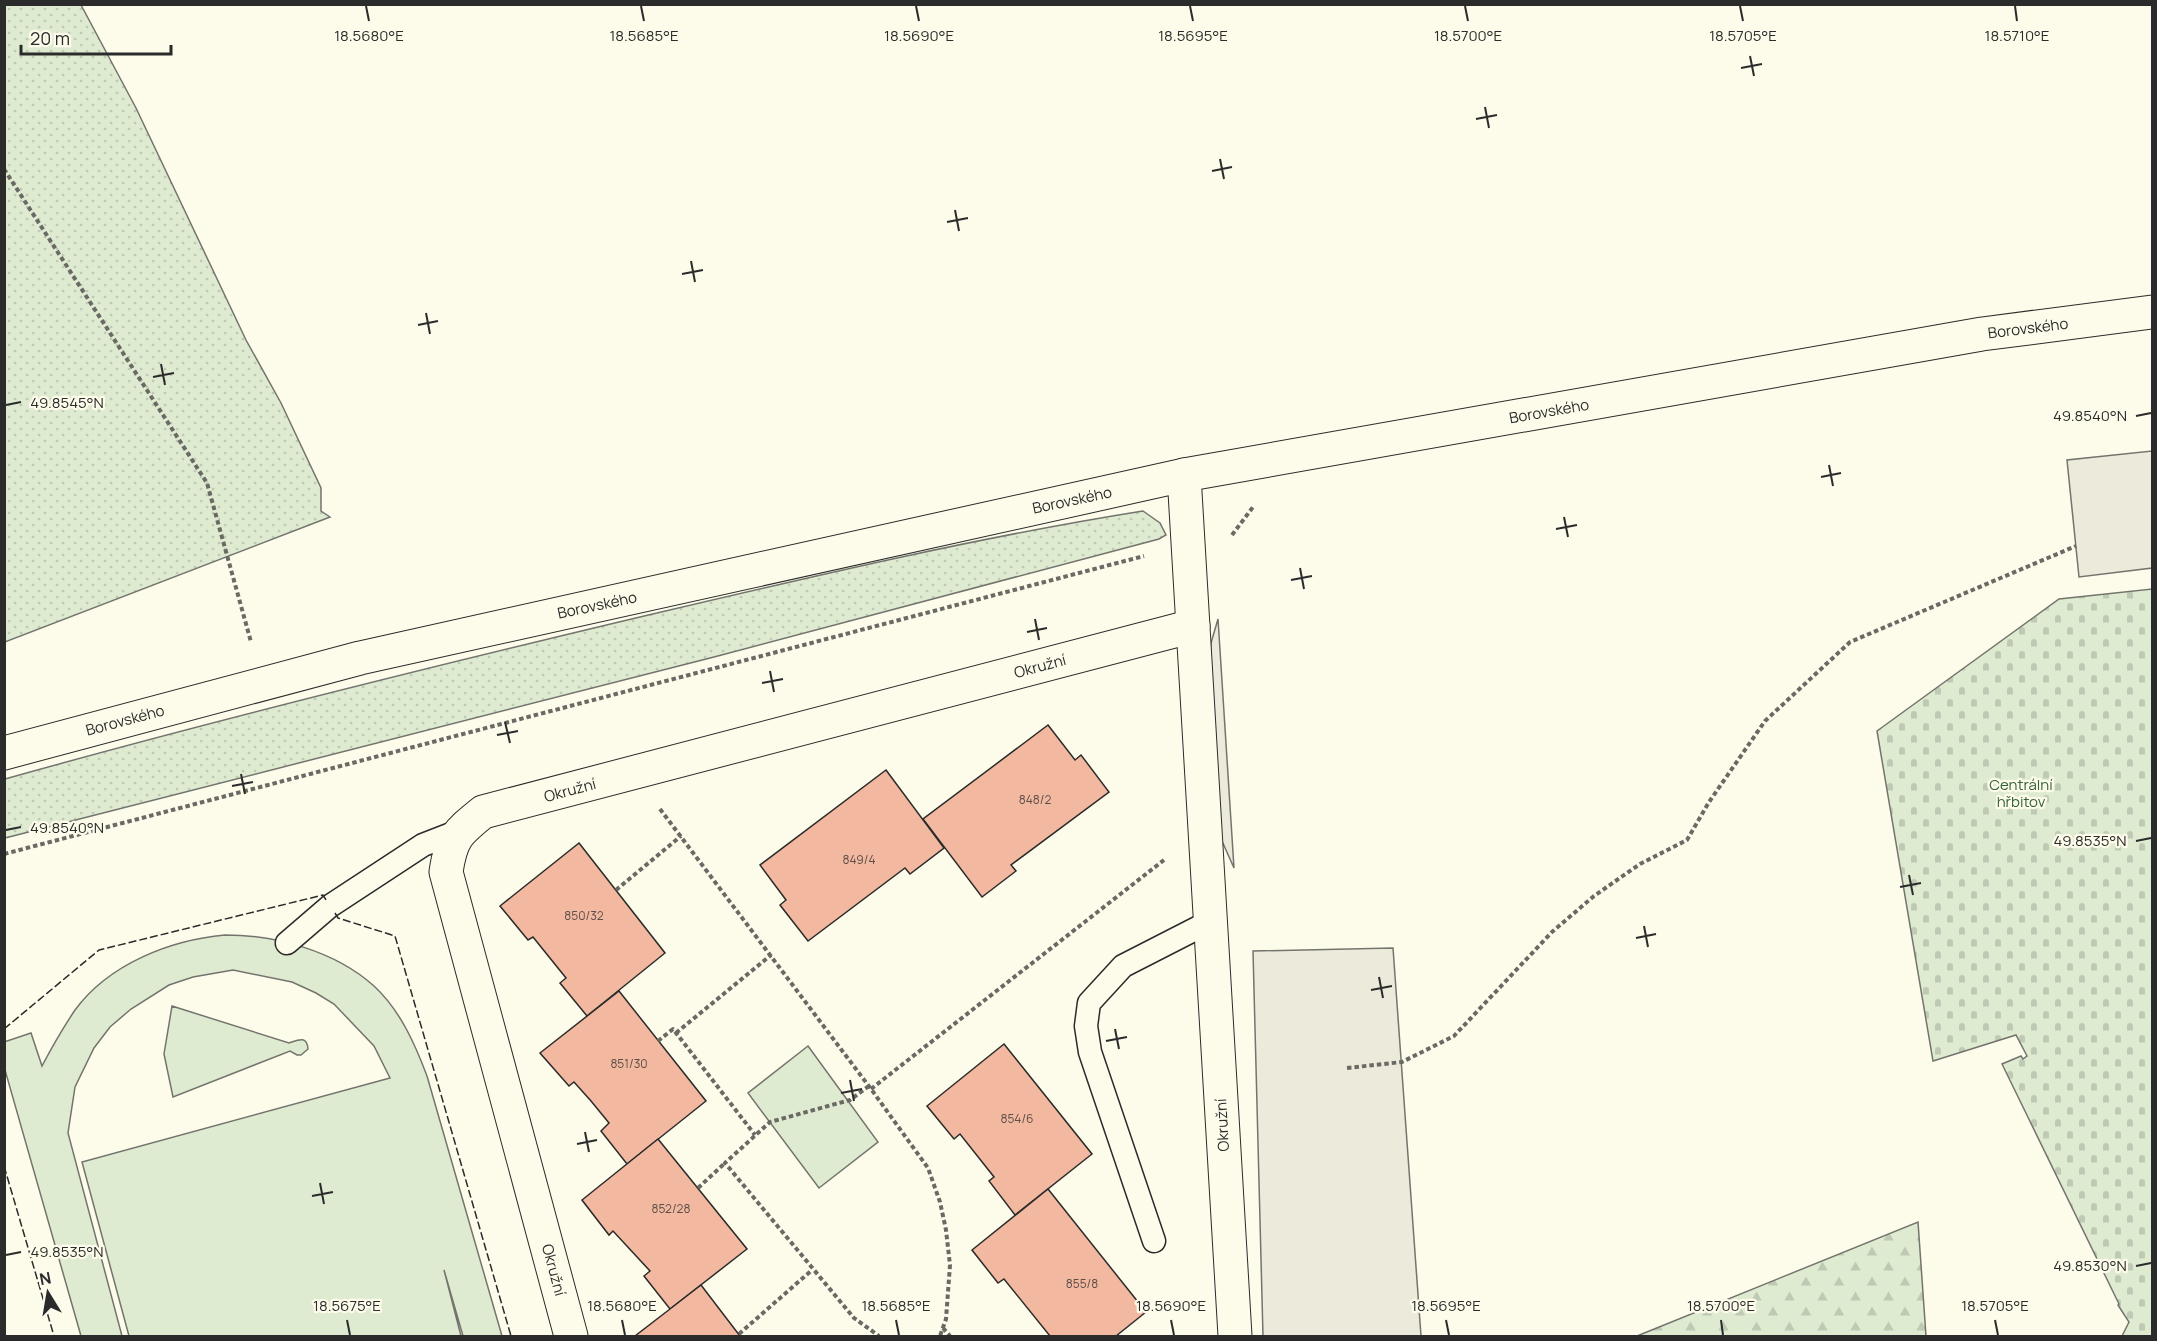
<svg xmlns="http://www.w3.org/2000/svg" width="2157" height="1341" font-family="Manrope,sans-serif">
  <style>
    .grass { fill: url(#grass-dots); stroke: #74746e; stroke-width: 1.5 }
    .forest { fill: url(#forest-firs); stroke: #74746e; stroke-width: 1.5 }
    .cemetery { fill: url(#cemetery-stones); stroke: #74746e; stroke-width: 1.5 }
    .pitch { fill: #deebd1; stroke: #74746e; stroke-width: 1.5 }
    .parking { fill: #eceadb; stroke: #74746e; stroke-width: 1.5 }
    .building { fill: #f2b8a0; stroke: #2b2b2b; stroke-width: 1.5 }
    .lines { fill: none; stroke-linecap: round; stroke-linejoin: round }
    .lane-casing { stroke: #2b2b2b; stroke-width: 25 }
    .street-casing { stroke: #2b2b2b; stroke-width: 35 }
    .secondary-casing { stroke: #2b2b2b; stroke-width: 35 }
    .path { stroke: #6a6964; stroke-width: 4; stroke-dasharray: 4.5 3; stroke-linecap: butt }
    .lane { stroke: #fdfbea; stroke-width: 22 }
    .street { stroke: #fdfbea; stroke-width: 33 }
    .secondary { stroke: #fdfbea; stroke-width: 33 }
    .fence { stroke: #2b2b2b; stroke-width: 1.5; stroke-dasharray: 8 3; stroke-linecap: butt }
    .ticks { fill: none; stroke: #2b2b2b; stroke-width: 2 }
    .labels { text-anchor: middle; dominant-baseline: central; stroke-width: 4.5; stroke-linejoin: round; paint-order: stroke }
    .number-label { font-size: 12px; fill: #5d4e48 }
    .street-label { font-size: 15px; fill: #2b2b2b; stroke: #fdfbea }
    .park-label { font-size: 15px; fill: #34623c; stroke: #fdfbea }
    .ticks-label { font-size: 15px; text-anchor: middle; fill: #2b2b2b; stroke: #fdfbea; stroke-width: 4.5; stroke-linejoin: round; paint-order: stroke }
  </style>
  <defs>
    <pattern id="grass-dots" width="8" height="8" patternUnits="userSpaceOnUse" patternTransform="scale(1.5)"><rect width="8" height="8" fill="#deebd1"/><path d="M2 2h.1M6 6h.1" fill="none" stroke="#bfcab4" stroke-width="1.8" stroke-linecap="round"/></pattern>
    <pattern id="forest-firs" width="22" height="20" patternUnits="userSpaceOnUse" patternTransform="scale(1.5)"><rect width="22" height="20" fill="#deebd1"/><path d="M5 1l3.5 6h-7zM16 11l3.5 6h-7z" fill="#bfcab4"/></pattern>
    <pattern id="cemetery-stones" width="16" height="16" patternUnits="userSpaceOnUse" patternTransform="scale(1.5)"><rect width="16" height="16" fill="#deebd1"/><path d="M2 7V4a2 2 0 0 1 4 0v3zM10 15v-3a2 2 0 0 1 4 0v3z" fill="#bfcab4"/></pattern>
  </defs>
  <rect width="100%" height="100%" fill="#fdfbea"/>
  <g class="grass">
    <path d="M5,4L81,5L136,108L246,340L281,403L321,488V511L330,517L5,642Z"/>
    <path d="M1143,511L1160,523L1166,535L1159,539L714,657L5,838V779C208,722 414,671 619,622C793,581 967,539 1143,511Z"/>
  </g>
  <path class="forest" d="M1918,1222L1926,1336H1637Z"/>
  <path class="cemetery" d="M2152,589V1336H2122L2129,1322L2118,1305L2119,1304L2002,1064L2021,1056L2023,1059L2027,1056L2016,1035L1933,1061L1877,731L2059,599Z"/>
  <g class="pitch">
    <path d="M225,935C276,935 335,951 374,986C400,1010 415,1044 427,1076L502,1336H463L444,1270L461,1336H129L82,1162L390,1078L374,1046L334,1004L316,993L292,982L233,970L193,977L169,985L131,1009L110,1027L94,1048L75,1087L68,1133L122,1336H81L5,1070L4,1042L31,1033L42,1066C52,1047 63,1028 75,1010C109,964 170,940 225,935Z"/>
    <path d="M172,1006L289,1043C298,1040 307,1035 308,1049L301,1055H297L290,1051L173,1097L164,1054Z"/>
    <path d="M808,1046L878,1142L819,1188L748,1093Z"/>
  </g>
  <g class="parking">
    <path d="M2152,451V568L2079,577L2067,460Z"/>
    <path d="M1218,619L1234,868L1218,832L1209,667L1211,643Z"/>
    <path d="M1393,948L1421,1336H1263L1253,951Z"/>
  </g>
  <g class="building">
    <path d="M1048,725L1075,760L1081,755L1109,792L1011,865L1016,871L982,897L923,819Z"/>
    <path d="M886,770L944,848L910,874L905,868L808,941L780,905L786,900L760,865Z"/>
    <path d="M579,843L665,953L587,1016L560,983L566,978L533,937L528,940L500,906Z"/>
    <path d="M619,991L706,1101L627,1164L601,1131L609,1123L591,1101L574,1082L569,1086L540,1053Z"/>
    <path d="M1004,1044L1092,1154L1015,1215L989,1181L994,1177L960,1134L954,1139L927,1106Z"/>
    <path d="M658,1139L747,1249L670,1309L644,1276L650,1271L613,1231L609,1235L582,1200Z"/>
    <path d="M1048,1189L1146,1312L1116,1336H1050L1004,1279L998,1283L972,1250Z"/>
    <path d="M701,1285L740,1336H635L670,1309Z"/>
  </g>
  <g class="lines">
    <defs>
      <g id="lane">
        <path d="M287,943L330,906L423,845L459,831"/>
        <path d="M1154,1241L1090,1052L1086,1026L1089,1003L1123,966L1211,921"/>
      </g>
      <g id="street">
        <path d="M1184,475L1235,1336"/>
        <path d="M571,1336L446,872C451,838 457,833 483,812L1193,626"/>
      </g>
      <path id="secondary" d="M4,753L360,658L1184,475L1982,334L2152,312"/>
    </defs>
    <use href="#lane" class="lane-casing"/>
    <use href="#street" class="street-casing"/>
    <use href="#secondary" class="secondary-casing"/>
    <g class="path">
      <path d="M4,169L207,483L251,642"/>
      <path d="M1232,535L1253,507"/>
      <path d="M660,809L871,1089L928,1168L940,1202L946,1230L950,1265L946,1319L940,1336"/>
      <path d="M4,854L1144,556"/>
      <path d="M616,890L681,836"/>
      <path d="M676,1033L771,955"/>
      <path d="M658,1041L673,1029L755,1135"/>
      <path d="M1347,1068L1402,1062L1454,1036L1552,932L1594,896L1640,864L1687,840L1709,802L1765,721L1850,642L2076,546"/>
      <path d="M869,1086L850,1100L770,1122L725,1163L854,1318L879,1336"/>
      <path d="M871,1089L1164,860"/>
      <path d="M698,1188L725,1163"/>
      <path d="M943,1328L950,1336"/>
      <path d="M739,1334L812,1270"/>
    </g>
    <use href="#lane" class="lane"/>
    <use href="#street" class="street"/>
    <use href="#secondary" class="secondary"/>
    <g class="fence">
      <path d="M335,913L338,918L395,936L511,1336"/>
      <path d="M4,1029L99,950L323,895L326,900"/>
      <path d="M4,1166L54,1336"/>
    </g>
  </g>
  <path class="ticks" d="M366,6L369,21M641,6L644,21M916,6L919,21M1190,6L1193,21M1465,6L1468,21M1740,6L1743,21M2015,6L2017,21M1750,56L1754,76M1741,68L1762,64M1485,107L1489,128M1476,119L1497,115M1220,159L1224,179M1212,171L1232,167M955,210L959,231M947,222L968,218M691,261L695,282M682,274L703,270M426,313L430,334M418,325L438,321M161,364L165,385M153,377L174,373M6,405L21,402M2136,416L2151,413M1829,465L1833,486M1821,477L1841,473M1564,517L1568,537M1556,529L1577,525M1300,568L1304,589M1291,580L1312,576M1035,619L1039,640M1027,632L1047,628M770,671L774,692M762,683L783,679M505,722L510,743M497,735L518,731M241,774L245,794M232,786L253,782M6,830L21,827M2136,841L2151,838M1909,875L1913,895M1900,887L1921,883M1644,926L1648,947M1636,938L1656,934M1379,977L1383,998M1371,990L1392,986M1115,1029L1119,1049M1106,1041L1127,1037M850,1080L854,1101M841,1093L862,1089M585,1132L589,1152M577,1144L597,1140M320,1183L324,1204M312,1196L333,1192M6,1255L21,1252M2136,1266L2151,1263M347,1320L350,1335M622,1320L625,1335M896,1320L899,1335M1171,1320L1174,1335M1446,1320L1449,1335M1721,1320L1723,1335M1995,1320L1998,1335"/>
  <g class="labels">
    <g class="number-label">
      <text x="1035" y="799">848/2</text>
      <text x="859" y="859">849/4</text>
      <text x="584" y="915">850/32</text>
      <text x="629" y="1063">851/30</text>
      <text x="1017" y="1118">854/6</text>
      <text x="671" y="1208">852/28</text>
      <text x="1082" y="1283">855/8</text>
    </g>
    <g class="street-label">
      <text transform="translate(2028 328) rotate(-7)">Borovského</text>
      <text transform="translate(1549 411) rotate(-10)">Borovského</text>
      <text transform="translate(1072 500) rotate(-12)">Borovského</text>
      <text transform="translate(597 605) rotate(-12)">Borovského</text>
      <text transform="translate(1040 666) rotate(-15)">Okružní</text>
      <text transform="translate(125 720) rotate(-15)">Borovského</text>
      <text transform="translate(570 790) rotate(-15)">Okružní</text>
      <text transform="translate(1222 1125) rotate(-93)">Okružní</text>
      <text transform="translate(554 1270) rotate(75)">Okružní</text>
    </g>
    <g class="park-label">
      <text x="2021" y="784">Centrální<tspan x="2021" dy="17">hřbitov</tspan></text>
    </g>
  </g>
  <g class="ticks-label">
    <text x="369" y="41">18.5680°E</text>
    <text x="644" y="41">18.5685°E</text>
    <text x="919" y="41">18.5690°E</text>
    <text x="1193" y="41">18.5695°E</text>
    <text x="1468" y="41">18.5700°E</text>
    <text x="1743" y="41">18.5705°E</text>
    <text x="2017" y="41">18.5710°E</text>
    <text x="67" y="408">49.8545°N</text>
    <text x="2090" y="421">49.8540°N</text>
    <text x="67" y="833">49.8540°N</text>
    <text x="2090" y="846">49.8535°N</text>
    <text x="67" y="1257">49.8535°N</text>
    <text x="2090" y="1271">49.8530°N</text>
    <text x="347" y="1311">18.5675°E</text>
    <text x="622" y="1311">18.5680°E</text>
    <text x="896" y="1311">18.5685°E</text>
    <text x="1171" y="1311">18.5690°E</text>
    <text x="1446" y="1311">18.5695°E</text>
    <text x="1721" y="1311">18.5700°E</text>
    <text x="1995" y="1311">18.5705°E</text>
  </g>
  <rect width="2157" height="1341" fill="none" stroke="#2b2b2b" stroke-width="12"/>
  <g transform="translate(48 1293) rotate(349)" stroke="#fdfbea" stroke-width="4.5" paint-order="stroke">
  <path d="M0-4.5L10 22L0 15L-10 22Z" fill="#2b2b2b"/>
  <text y="-9" font-size="16" font-weight="bold" text-anchor="middle" fill="#2b2b2b">N</text>
  </g>
  <path d="M21 45v9h150v-9" fill="none" stroke="#2b2b2b" stroke-width="3"/>
  <text x="30" y="45" font-size="18" fill="#2b2b2b" stroke="#fdfbea" stroke-width="4.5" paint-order="stroke">20 m</text>
</svg>
